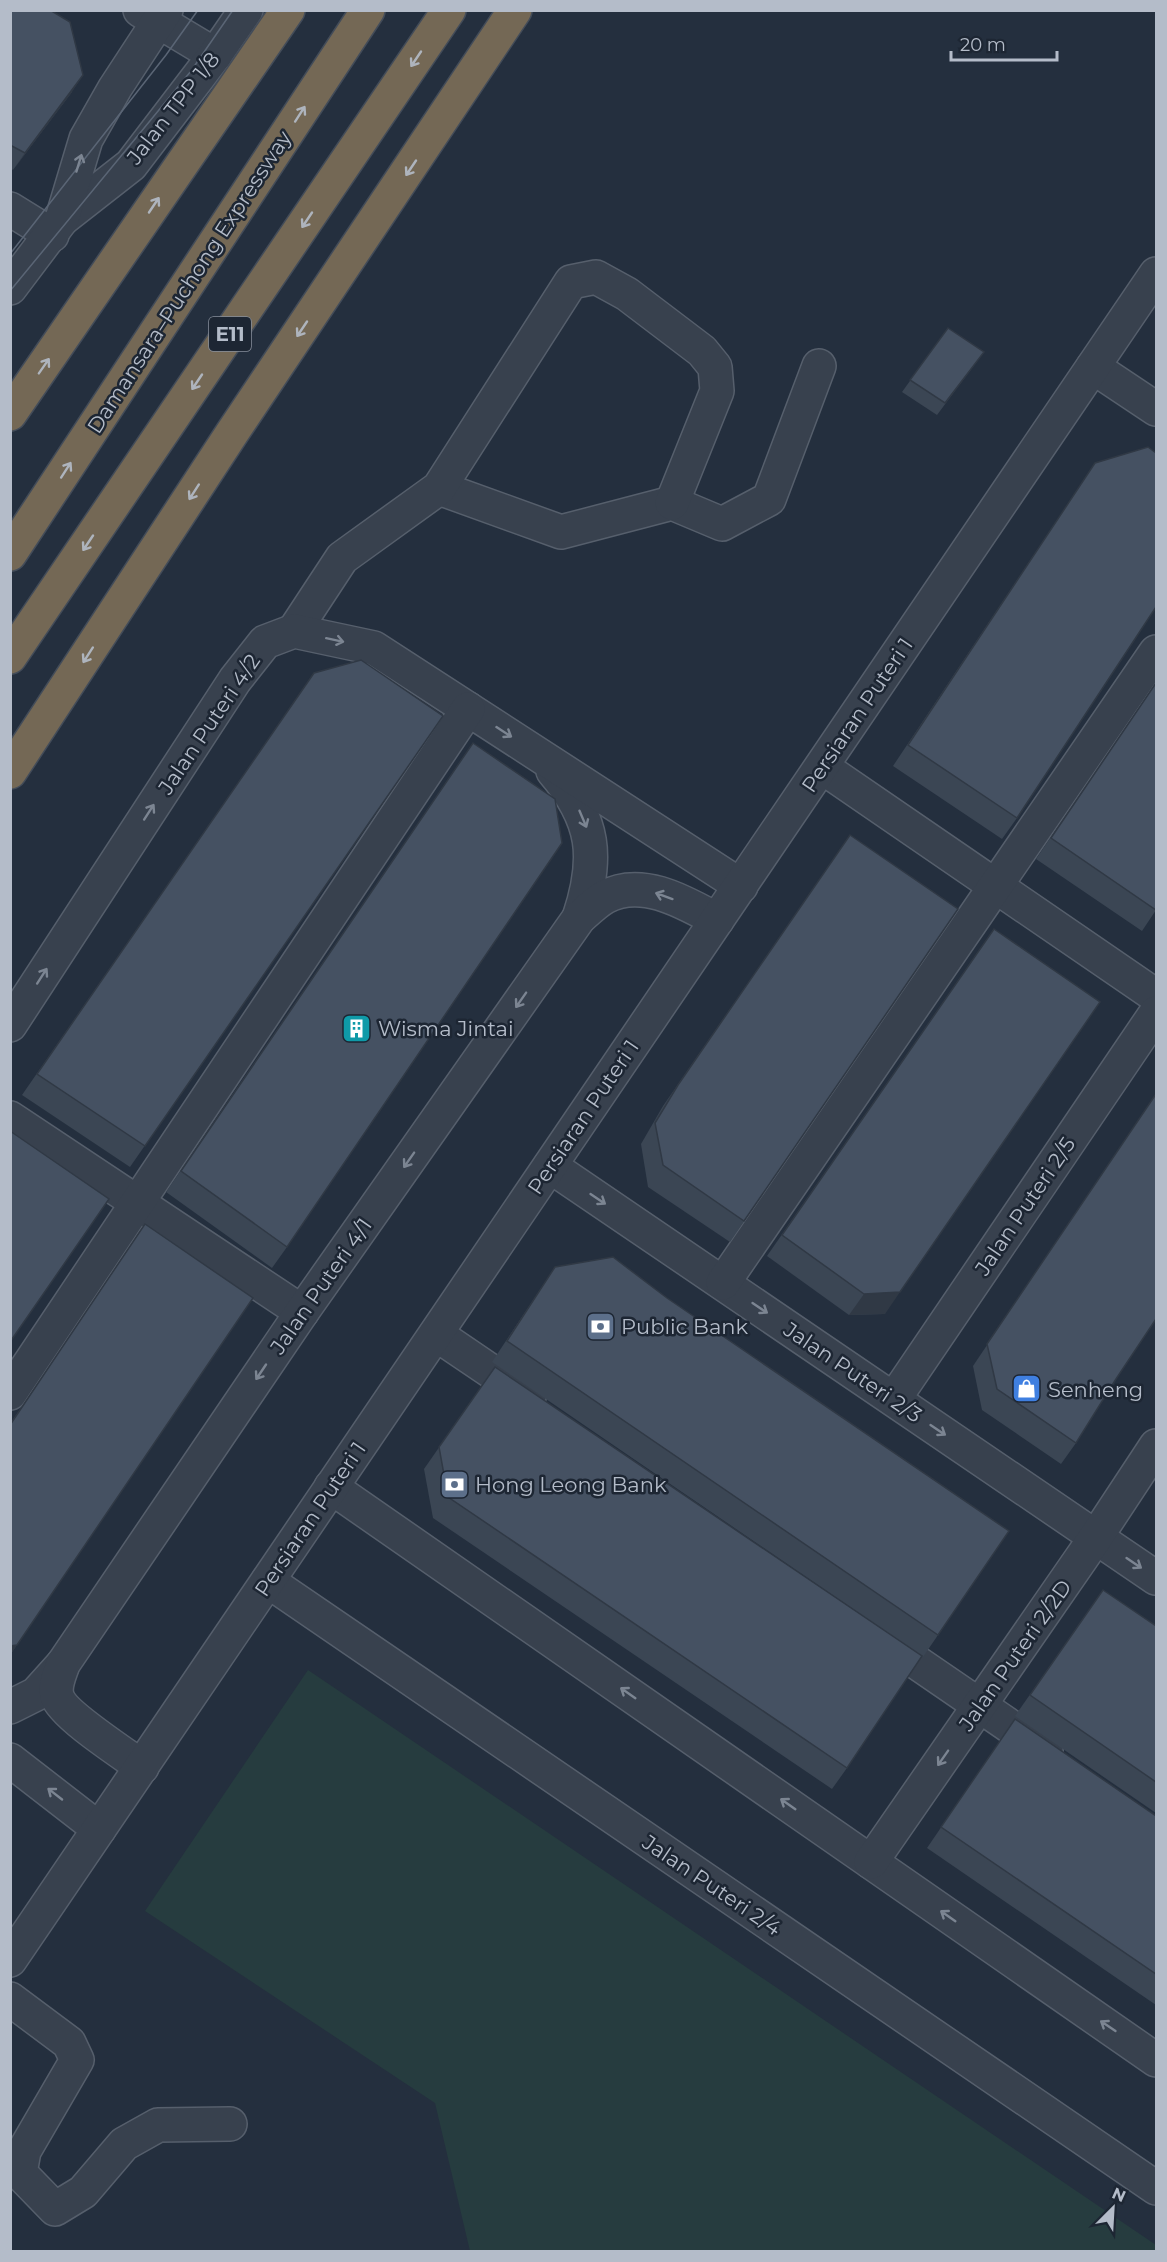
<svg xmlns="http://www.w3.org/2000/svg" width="1167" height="2262" font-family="Montserrat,sans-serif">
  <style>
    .green { fill: #263c3f }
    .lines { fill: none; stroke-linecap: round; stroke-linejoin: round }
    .minor-casing { stroke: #565f6c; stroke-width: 36 }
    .highway-casing { stroke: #434c59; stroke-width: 36 }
    .minor { stroke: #38414e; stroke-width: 33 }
    .highway { stroke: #746855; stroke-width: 33 }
    .tram { stroke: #5a6575; stroke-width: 1.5 }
    .wall { fill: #3b4654 }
    .shaded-wall { fill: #303945 }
    .building { fill: #455162; stroke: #303945; stroke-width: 1.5 }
    .oneway { stroke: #aeb4bd }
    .oneway2 { stroke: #7c8592 }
    .labels { text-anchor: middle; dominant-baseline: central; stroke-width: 5; stroke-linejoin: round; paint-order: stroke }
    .shield { fill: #1d2633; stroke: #878f9c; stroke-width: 1.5 }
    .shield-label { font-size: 20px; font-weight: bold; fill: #b4bcc9 }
    .street-label { font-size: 21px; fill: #b4bcc9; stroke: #1d2633 }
    .poi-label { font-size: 21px; fill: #b4bcc9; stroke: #1d2633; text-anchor: start }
  </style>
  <rect width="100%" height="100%" fill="#242f3e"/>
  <path class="green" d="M308,1670L1156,2245V2251H470L435,2103L145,1911Z"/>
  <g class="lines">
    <defs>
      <g id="minor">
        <path d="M140,10L215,55"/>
        <path d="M10,209L52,235"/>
        <path d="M62,219L131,165L215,55L246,10"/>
        <path d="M10,288L62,219L86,139L115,88L166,10"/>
        <path d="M1093,367L1156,409"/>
        <path d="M439,488L561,532L672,503L722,524L769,499L819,366"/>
        <path d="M294,631L342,558L439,488L571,282L596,277L627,294L702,351L715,367L717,391L672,503"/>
        <path d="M822,767L1156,996"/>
        <path d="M553,771C595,820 599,858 579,918"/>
        <path d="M10,1025L235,680L265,642L294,631L374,648L741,886"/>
        <path d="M10,1118L302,1312"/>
        <path d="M550,1166L1156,1578"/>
        <path d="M723,1283L1156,652"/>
        <path d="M436,1334L529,1397"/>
        <path d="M10,1393L468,709"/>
        <path d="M894,1399L1156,1013"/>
        <path d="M331,1487L1156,2060"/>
        <path d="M268,1581L1156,2188"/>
        <path d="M881,1638L1046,1751"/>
        <path d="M10,1707L36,1694L63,1664"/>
        <path d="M10,1760L99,1829"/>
        <path d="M142,1767C124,1754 62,1714 57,1696C54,1685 60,1674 63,1664L302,1312L579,918C587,911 596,902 605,897C642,877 684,902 717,920"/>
        <path d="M871,1862L1096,1537L1156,1446"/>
        <path d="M10,1960L1156,274"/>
        <path d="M10,1999L69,2043L77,2060L24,2151L20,2173L55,2209L83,2192L124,2144L158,2125L230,2124"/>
      </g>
      <g id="highway">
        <path d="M10,414L288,10"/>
        <path d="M10,554L368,10"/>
        <path d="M10,657L449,10"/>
        <path d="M10,772L232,433L515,10"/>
      </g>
    </defs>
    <use href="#minor" class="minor-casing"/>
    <use href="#highway" class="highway-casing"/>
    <use href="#minor" class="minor"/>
    <use href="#highway" class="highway"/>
    <g class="tram">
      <path d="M10,254L166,55L198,10"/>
      <path d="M10,291L191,71L233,10"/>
    </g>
  </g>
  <g class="wall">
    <path d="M10,10L72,92L13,170L10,168Z"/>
    <path d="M948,328L984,352L937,415L902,392Z"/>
    <path d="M1095,463L1017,818L1002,839L893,766Z"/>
    <path d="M314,673L443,716L130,1167L22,1095Z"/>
    <path d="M1156,682V910L1142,931L1036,859Z"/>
    <path d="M473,743L287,1247L272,1268L166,1192Z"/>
    <path d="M850,835L958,909L730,1242L648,1187L641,1144L663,1106Z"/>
    <path d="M994,929L885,1314L849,1315L767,1256Z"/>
    <path d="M1156,1094L1116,1379L1076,1443L1061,1464L982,1410L973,1366Z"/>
    <path d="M145,1224L253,1298L10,1655V1424Z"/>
    <path d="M555,1267L667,1298L1009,1531L923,1657L492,1362Z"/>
    <path d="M495,1367L847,1768L832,1789L433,1518L424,1469Z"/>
    <path d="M1103,1590L1156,1626V1813L1015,1716Z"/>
    <path d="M1015,1719L1156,1816V2005L927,1848Z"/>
  </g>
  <g class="shaded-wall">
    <path d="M83,75L72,92L13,170L25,153Z"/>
    <path d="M900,1292L885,1314L849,1315L864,1294Z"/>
    <path d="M17,1645L10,1655V1646Z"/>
  </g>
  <g class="building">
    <path d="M10,10H50L70,22L83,75L25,153L10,145Z"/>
    <path d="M948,328L984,352L945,403L910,380Z"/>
    <path d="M1148,447L1156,453V607L1017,818L908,745L1095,463Z"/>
    <path d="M361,660L443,716L145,1146L37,1074L314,673Z"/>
    <path d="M1156,683V910L1051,838Z"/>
    <path d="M473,743L555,799L562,843L287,1247L181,1171Z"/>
    <path d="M850,835L958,909L744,1221L663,1165L655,1123L678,1085Z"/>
    <path d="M994,929L1100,1002L900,1292L864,1294L782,1235Z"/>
    <path d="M1156,1094V1319L1116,1379L1076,1443L997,1389L987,1344Z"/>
    <path d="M10,1131L109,1199L10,1342Z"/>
    <path d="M145,1224L253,1298L17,1645L10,1646V1425Z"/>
    <path d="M613,1257L667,1298L1009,1531L938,1635L507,1341L555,1267Z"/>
    <path d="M495,1367L922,1656L847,1768L448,1497L439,1447Z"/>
    <path d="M1103,1590L1156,1626V1782L1030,1695Z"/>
    <path d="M1015,1719L1156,1816V1974L941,1827Z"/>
  </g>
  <defs><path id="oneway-shaft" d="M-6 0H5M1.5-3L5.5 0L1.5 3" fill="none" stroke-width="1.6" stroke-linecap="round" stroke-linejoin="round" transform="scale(1.5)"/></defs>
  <g class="oneway">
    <use href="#oneway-shaft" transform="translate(416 59) rotate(124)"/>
    <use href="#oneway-shaft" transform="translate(300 114) rotate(-57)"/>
    <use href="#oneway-shaft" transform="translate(411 168) rotate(124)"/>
    <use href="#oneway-shaft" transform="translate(154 205) rotate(-56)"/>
    <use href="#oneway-shaft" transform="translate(307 220) rotate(124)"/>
    <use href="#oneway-shaft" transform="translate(302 329) rotate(124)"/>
    <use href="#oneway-shaft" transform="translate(44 366) rotate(-55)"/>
    <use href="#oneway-shaft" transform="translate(197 382) rotate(124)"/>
    <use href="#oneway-shaft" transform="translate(66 470) rotate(-57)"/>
    <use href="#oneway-shaft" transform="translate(194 492) rotate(123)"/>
    <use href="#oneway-shaft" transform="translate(88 543) rotate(124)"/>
    <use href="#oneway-shaft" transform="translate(88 655) rotate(123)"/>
  </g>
  <g class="oneway2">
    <use href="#oneway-shaft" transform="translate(79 163) rotate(-73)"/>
    <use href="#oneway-shaft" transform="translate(335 640) rotate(12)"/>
    <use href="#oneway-shaft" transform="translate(504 732) rotate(33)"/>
    <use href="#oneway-shaft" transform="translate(149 812) rotate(-57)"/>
    <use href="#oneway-shaft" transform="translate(583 819) rotate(67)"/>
    <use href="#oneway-shaft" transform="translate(664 896) rotate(-160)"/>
    <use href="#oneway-shaft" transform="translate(42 976) rotate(-57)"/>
    <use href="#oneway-shaft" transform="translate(521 1000) rotate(125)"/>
    <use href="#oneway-shaft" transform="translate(409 1160) rotate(125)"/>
    <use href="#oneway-shaft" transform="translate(598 1199) rotate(34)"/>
    <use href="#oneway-shaft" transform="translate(760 1308) rotate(34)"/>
    <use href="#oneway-shaft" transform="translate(261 1372) rotate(124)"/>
    <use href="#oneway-shaft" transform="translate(938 1430) rotate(34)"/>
    <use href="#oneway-shaft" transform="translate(1134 1563) rotate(34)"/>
    <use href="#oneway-shaft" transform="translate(628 1693) rotate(-145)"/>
    <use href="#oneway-shaft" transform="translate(943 1758) rotate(125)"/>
    <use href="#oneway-shaft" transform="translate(55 1794) rotate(-142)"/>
    <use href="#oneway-shaft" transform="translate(788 1804) rotate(-145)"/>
    <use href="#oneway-shaft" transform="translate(948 1916) rotate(-145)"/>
    <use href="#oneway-shaft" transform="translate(1108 2026) rotate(-146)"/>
  </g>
  <defs>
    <symbol id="building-square" viewBox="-11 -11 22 22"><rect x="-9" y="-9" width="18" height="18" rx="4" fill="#0f9aa8" stroke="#1d2633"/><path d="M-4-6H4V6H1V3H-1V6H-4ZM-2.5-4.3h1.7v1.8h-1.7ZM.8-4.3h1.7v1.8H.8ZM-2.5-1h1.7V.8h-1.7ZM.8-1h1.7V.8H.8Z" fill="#fff"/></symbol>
    <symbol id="bank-square" viewBox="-11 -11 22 22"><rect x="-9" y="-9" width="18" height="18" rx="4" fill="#5c6f8a" stroke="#1d2633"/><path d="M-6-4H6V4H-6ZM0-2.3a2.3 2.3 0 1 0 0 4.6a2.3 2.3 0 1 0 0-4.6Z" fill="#fff"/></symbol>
    <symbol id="shop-square" viewBox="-11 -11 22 22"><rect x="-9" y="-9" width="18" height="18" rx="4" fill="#3f7fe0" stroke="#1d2633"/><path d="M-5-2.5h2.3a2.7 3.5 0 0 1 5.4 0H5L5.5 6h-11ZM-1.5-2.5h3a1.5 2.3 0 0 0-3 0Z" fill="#fff"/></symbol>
  </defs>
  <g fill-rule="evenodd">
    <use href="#building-square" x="340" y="1012" width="33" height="33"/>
    <use href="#bank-square" x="584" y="1310" width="33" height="33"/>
    <use href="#shop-square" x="1010" y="1372" width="33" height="33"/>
    <use href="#bank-square" x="438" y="1468" width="33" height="33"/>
  </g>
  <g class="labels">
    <rect class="shield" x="209" y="317" width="42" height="34" rx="4.5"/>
    <g class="shield-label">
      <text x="230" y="334">E11</text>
    </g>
    <g class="street-label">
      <text transform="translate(173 108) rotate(-52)">Jalan TPP 1/8</text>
      <text transform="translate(189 282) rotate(-57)">Damansara–Puchong Expressway</text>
      <text transform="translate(857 715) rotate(-56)">Persiaran Puteri 1</text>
      <text transform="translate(209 724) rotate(-56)">Jalan Puteri 4/2</text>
      <text transform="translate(583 1117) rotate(-56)">Persiaran Puteri 1</text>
      <text transform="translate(1025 1206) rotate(-56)">Jalan Puteri 2/5</text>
      <text transform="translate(321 1286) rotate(-55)">Jalan Puteri 4/1</text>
      <text transform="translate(853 1372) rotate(34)">Jalan Puteri 2/3</text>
      <text transform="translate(310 1519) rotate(-56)">Persiaran Puteri 1</text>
      <text transform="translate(1015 1655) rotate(-55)">Jalan Puteri 2/2D</text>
      <text transform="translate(712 1885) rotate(34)">Jalan Puteri 2/4</text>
    </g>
    <g class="poi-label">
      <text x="378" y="1028">Wisma Jintai</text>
      <text x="621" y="1326">Public Bank</text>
      <text x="1048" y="1389">Senheng</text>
      <text x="475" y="1484">Hong Leong Bank</text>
    </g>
  </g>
  <rect width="1167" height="2262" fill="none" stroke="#b4bcc9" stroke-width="24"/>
  <g transform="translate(1113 2208) rotate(24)" stroke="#1d2633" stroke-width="4.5" paint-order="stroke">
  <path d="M0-4.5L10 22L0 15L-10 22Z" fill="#b4bcc9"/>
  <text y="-9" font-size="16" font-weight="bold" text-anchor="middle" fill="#b4bcc9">N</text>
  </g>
  <path d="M951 51v9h106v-9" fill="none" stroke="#b4bcc9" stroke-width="3"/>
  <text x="960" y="51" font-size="18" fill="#b4bcc9" stroke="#1d2633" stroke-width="4.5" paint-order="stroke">20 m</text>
</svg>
